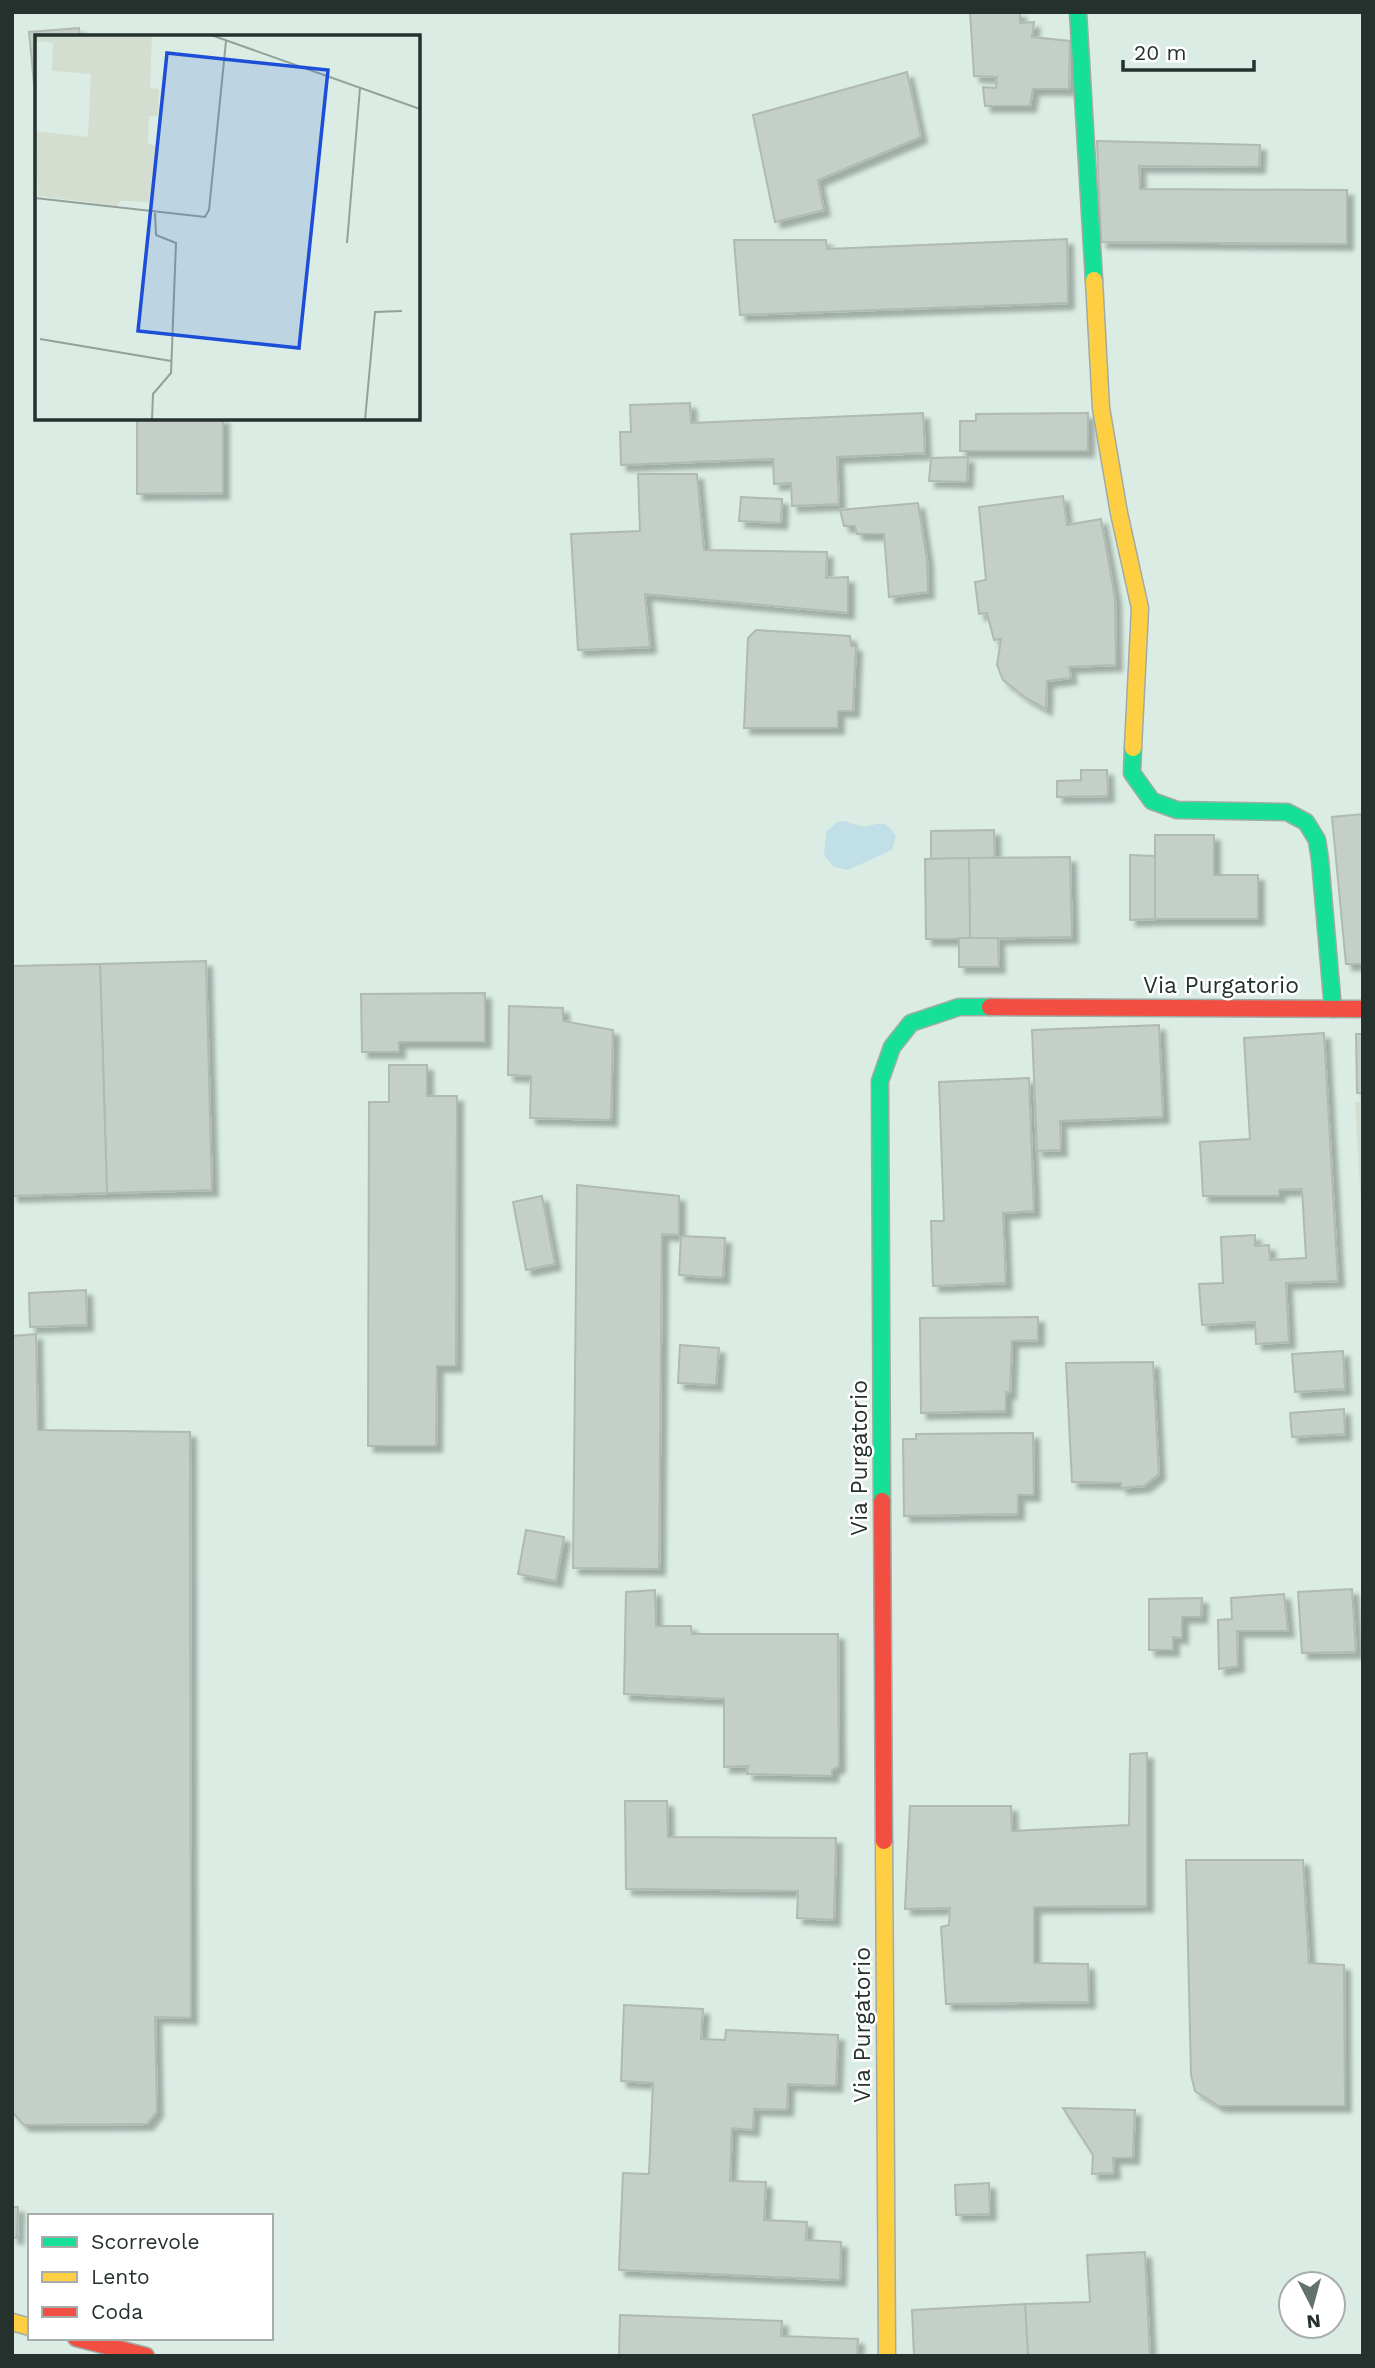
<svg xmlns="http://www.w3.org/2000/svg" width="1375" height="2368" font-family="'Work Sans',sans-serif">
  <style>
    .green { fill: #d4ded0 }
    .water { fill: #c1dfe6 }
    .building { fill: #c4cfc7; stroke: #afbab2; stroke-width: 2; filter: url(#shadow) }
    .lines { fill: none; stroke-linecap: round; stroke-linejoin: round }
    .fast-casing { stroke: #9faca6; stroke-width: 19 }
    .slow-casing { stroke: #9faca6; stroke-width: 19 }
    .jam-casing { stroke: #9faca6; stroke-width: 19 }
    .fast { stroke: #16e098; stroke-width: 16 }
    .slow { stroke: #ffcf43; stroke-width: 16 }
    .jam { stroke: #f24e42; stroke-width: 16 }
    .labels { text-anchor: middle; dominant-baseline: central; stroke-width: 5; stroke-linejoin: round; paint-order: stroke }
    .street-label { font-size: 23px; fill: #25312c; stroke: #fff }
    .inset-road { fill: none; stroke: #92a19a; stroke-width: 2 }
    .view { fill: #1d4ed8; fill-opacity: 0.15; stroke: #1d4ed8; stroke-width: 3.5 }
    .inset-edge { fill: none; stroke: #25312c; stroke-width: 3.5 }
  </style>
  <defs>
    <filter id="shadow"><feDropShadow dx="6" dy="6" stdDeviation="2" flood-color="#0004"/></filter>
  </defs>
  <rect width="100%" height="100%" fill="#daece4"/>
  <path class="green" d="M1355,1102H1363V1236Z"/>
  <path class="water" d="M844,821C851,823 860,827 867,826C886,823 884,820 896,836L892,850L848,870L834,867L824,855L826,832L837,822Z"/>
  <g class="building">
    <path d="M970,12H1020V23L1034,22L1032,37L1070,41L1069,89H1033L1030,106H985L983,87L996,88L997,77L974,76Z"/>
    <path d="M79,28L80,37H37L36,105L29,32Z"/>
    <path d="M907,72L921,137L818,180L824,210L775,222L753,115Z"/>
    <path d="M1097,141L1260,145L1259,167L1139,166L1140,189L1347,190V244L1101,242Z"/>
    <path d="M1067,239L1068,303L740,315L734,240H826L827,249Z"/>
    <path d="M690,403L691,423L923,413L925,453L837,457L839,504L792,506L791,483L774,484L773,459L621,465L620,432H631L630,405Z"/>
    <path d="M1088,413V451H960V421H976V414Z"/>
    <path d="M137,418H223V493L137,494Z"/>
    <path d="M968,457L967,482L929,481L931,458Z"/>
    <path d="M638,474H697L704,550L827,552L826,578L848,577V613L645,594L650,647L578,650L571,534L640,531Z"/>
    <path d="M1063,496L1067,525L1101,519L1115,598L1116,665L1069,667L1071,678L1047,681L1046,709L1026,698L1003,680L997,665L1001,639L994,640L987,613L979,614L975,582L986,580L979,507Z"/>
    <path d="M741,497L782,499L781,523L739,521Z"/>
    <path d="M918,503L927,559L928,592L889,597L884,534H857L855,526H844L840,510Z"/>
    <path d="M756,630L850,636L851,646H856L853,711H838V728H744L748,638Z"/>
    <path d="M1081,770H1107L1108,796L1057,797V781L1081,780Z"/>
    <path d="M1363,814V964H1346L1332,817Z"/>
    <path d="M994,830L995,858L931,859V831Z"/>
    <path d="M1155,835H1214V875H1258V919H1155Z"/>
    <path d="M1130,855L1155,856V919L1130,920Z"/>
    <path d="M1070,857L1072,937L970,939L969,858Z"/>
    <path d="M969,858L970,939H926L925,859Z"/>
    <path d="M959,938H998L999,967H959Z"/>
    <path d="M206,961L212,1190L107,1193L100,964Z"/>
    <path d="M100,964L107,1193L12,1196V966Z"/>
    <path d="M485,993V1042H399V1052H362L361,994Z"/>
    <path d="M509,1006L563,1008V1021L613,1030L611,1120L530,1118L531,1076L508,1075Z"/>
    <path d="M1159,1025L1163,1117L1060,1121L1061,1150L1037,1151L1032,1030Z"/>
    <path d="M1324,1033L1338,1281L1286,1283L1289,1342L1256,1344L1255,1322L1202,1325L1199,1284L1223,1283L1221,1237L1255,1235V1246L1269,1245L1270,1260L1306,1258L1302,1189L1279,1190V1196H1203L1200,1142L1250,1139L1244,1038Z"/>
    <path d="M1356,1034H1363V1093H1357Z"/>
    <path d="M389,1065H427V1096H457L456,1366H437L436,1446H368L369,1102H389Z"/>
    <path d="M1029,1078L1034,1211L1003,1213L1006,1283L933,1286L931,1221H944L939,1082Z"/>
    <path d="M577,1185L679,1196V1235L662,1234L659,1569L573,1568Z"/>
    <path d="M542,1196L555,1264L526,1270L513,1202Z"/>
    <path d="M681,1236L725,1238L723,1278L679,1275Z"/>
    <path d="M86,1290L87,1325L30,1327L29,1293Z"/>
    <path d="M1038,1317V1340L1012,1341L1010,1393L1006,1392V1411L921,1413L920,1318Z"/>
    <path d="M36,1334L38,1430L190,1432L191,2018L155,2017L157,2111L147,2124L24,2125L12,2112V1336Z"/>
    <path d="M680,1345L719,1348L716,1385L678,1383Z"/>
    <path d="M1343,1351L1345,1389L1295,1392L1292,1354Z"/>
    <path d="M1153,1362L1159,1474L1144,1486L1121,1488V1483L1072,1482L1066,1363Z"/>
    <path d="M1344,1409L1345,1434L1292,1437L1290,1413Z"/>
    <path d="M1033,1433L1034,1495H1018V1514L904,1516L903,1439H916V1434Z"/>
    <path d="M526,1530L564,1537L556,1581L518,1574Z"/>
    <path d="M1352,1589L1356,1652L1302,1653L1298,1592Z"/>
    <path d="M655,1590L656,1626H691L692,1634H838L839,1766L832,1770V1776L747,1774L748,1766L724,1767V1699L624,1694L626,1592Z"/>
    <path d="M1284,1594L1288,1631H1237L1238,1666L1219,1669L1218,1620L1232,1619L1231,1598Z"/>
    <path d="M1202,1598L1201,1617H1182V1638L1173,1637V1650H1149V1599Z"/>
    <path d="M1147,1753V1906L1034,1907V1963L1088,1964L1089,2002L946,2004L941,1927L949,1925L950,1908L905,1909L910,1806H1011L1012,1831L1129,1825L1130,1754Z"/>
    <path d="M625,1801H667L668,1837L836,1838L834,1920L797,1918L798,1891L626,1889Z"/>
    <path d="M1186,1860H1303L1309,1963L1344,1965L1345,2106H1219L1195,2091L1191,2075Z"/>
    <path d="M624,2005L703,2009L701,2039L725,2040L726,2030L838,2035L836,2086L788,2084L787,2110L754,2109L753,2130L732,2128L730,2181L766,2182L764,2220L807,2222L806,2240L841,2242L840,2280L619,2270L623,2173L649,2174L653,2083L621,2081Z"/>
    <path d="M1063,2108L1135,2110L1133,2158H1113L1114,2173L1092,2174L1093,2155Z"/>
    <path d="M989,2183L990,2214L956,2215L955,2185Z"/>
    <path d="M12,2207H18L17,2238L12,2237Z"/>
    <path d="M1145,2252L1150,2356H1028L1025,2304L1090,2302L1087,2255Z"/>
    <path d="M1025,2304L1028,2356H914L912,2310Z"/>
    <path d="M620,2315L782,2321L781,2336L858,2339L857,2356H619Z"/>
  </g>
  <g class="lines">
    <defs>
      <g id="fast">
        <path d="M1078,12L1094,280"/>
        <path d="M1133,748L1132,773L1152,801L1177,810L1287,812L1306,822L1317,840L1320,860L1333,1009"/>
        <path d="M882,1501L880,1081L892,1047L911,1023L959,1007H990"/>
      </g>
      <g id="slow">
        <path d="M1094,280L1101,408L1119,513L1140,608L1133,748"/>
        <path d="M884,1841L887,2356"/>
        <path d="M12,2322L30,2327"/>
      </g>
      <g id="jam">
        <path d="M990,1007L1363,1009"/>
        <path d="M882,1501L884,1841"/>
        <path d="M76,2338L146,2356"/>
      </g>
    </defs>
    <use href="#fast" class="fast-casing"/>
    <use href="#slow" class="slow-casing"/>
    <use href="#jam" class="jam-casing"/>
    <use href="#fast" class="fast"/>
    <use href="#slow" class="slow"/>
    <use href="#jam" class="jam"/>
  </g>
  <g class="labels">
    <g class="street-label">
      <text x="1221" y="985">Via Purgatorio</text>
      <text transform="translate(859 1458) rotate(-90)">Via Purgatorio</text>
      <text transform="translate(862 2025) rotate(-90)">Via Purgatorio</text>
    </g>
  </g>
  <g transform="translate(35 35)">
    <rect width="385" height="385" fill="#daece4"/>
    <path d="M0,0H117L115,53L124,54L123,81H114L113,109L121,110L119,167L85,166L83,171L3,161L0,96L53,102L56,39L17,36L18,8L0,6Z" fill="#d4ded0"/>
    <path class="inset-road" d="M176,0L385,74M0,163L170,182L174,175L191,6M312,208L325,53M5,304L136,326M117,385L118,359L136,338L141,208L121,200L120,178M330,385L340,277L367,276"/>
    <path class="view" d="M132,18L293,35L264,313L103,296Z"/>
    <rect width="385" height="385" class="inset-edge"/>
  </g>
  <rect width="1375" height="2368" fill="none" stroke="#25312c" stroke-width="28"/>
  <rect x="28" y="2214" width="245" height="126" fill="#ffffff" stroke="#a8adab" stroke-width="2"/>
  <rect x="42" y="2237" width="35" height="10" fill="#16e098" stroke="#a8adab" stroke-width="2"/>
  <text x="91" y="2249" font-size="21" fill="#25312c">Scorrevole</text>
  <rect x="42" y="2272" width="35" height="10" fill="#ffcf43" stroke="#a8adab" stroke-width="2"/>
  <text x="91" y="2284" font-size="21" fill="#25312c">Lento</text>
  <rect x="42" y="2307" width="35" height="10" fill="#f24e42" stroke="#a8adab" stroke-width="2"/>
  <text x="91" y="2319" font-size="21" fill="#25312c">Coda</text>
  <g transform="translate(1312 2305) rotate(174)"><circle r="33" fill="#ffffff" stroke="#a8adab" stroke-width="2"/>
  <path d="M0-5L12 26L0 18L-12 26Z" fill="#64726c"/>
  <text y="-10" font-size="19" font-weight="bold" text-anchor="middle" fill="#25312c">N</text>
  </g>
  <path d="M1123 60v10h131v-10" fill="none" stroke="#25312c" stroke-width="3.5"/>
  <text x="1134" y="60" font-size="21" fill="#25312c" stroke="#ffffff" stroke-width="5" paint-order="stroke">20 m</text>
</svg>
